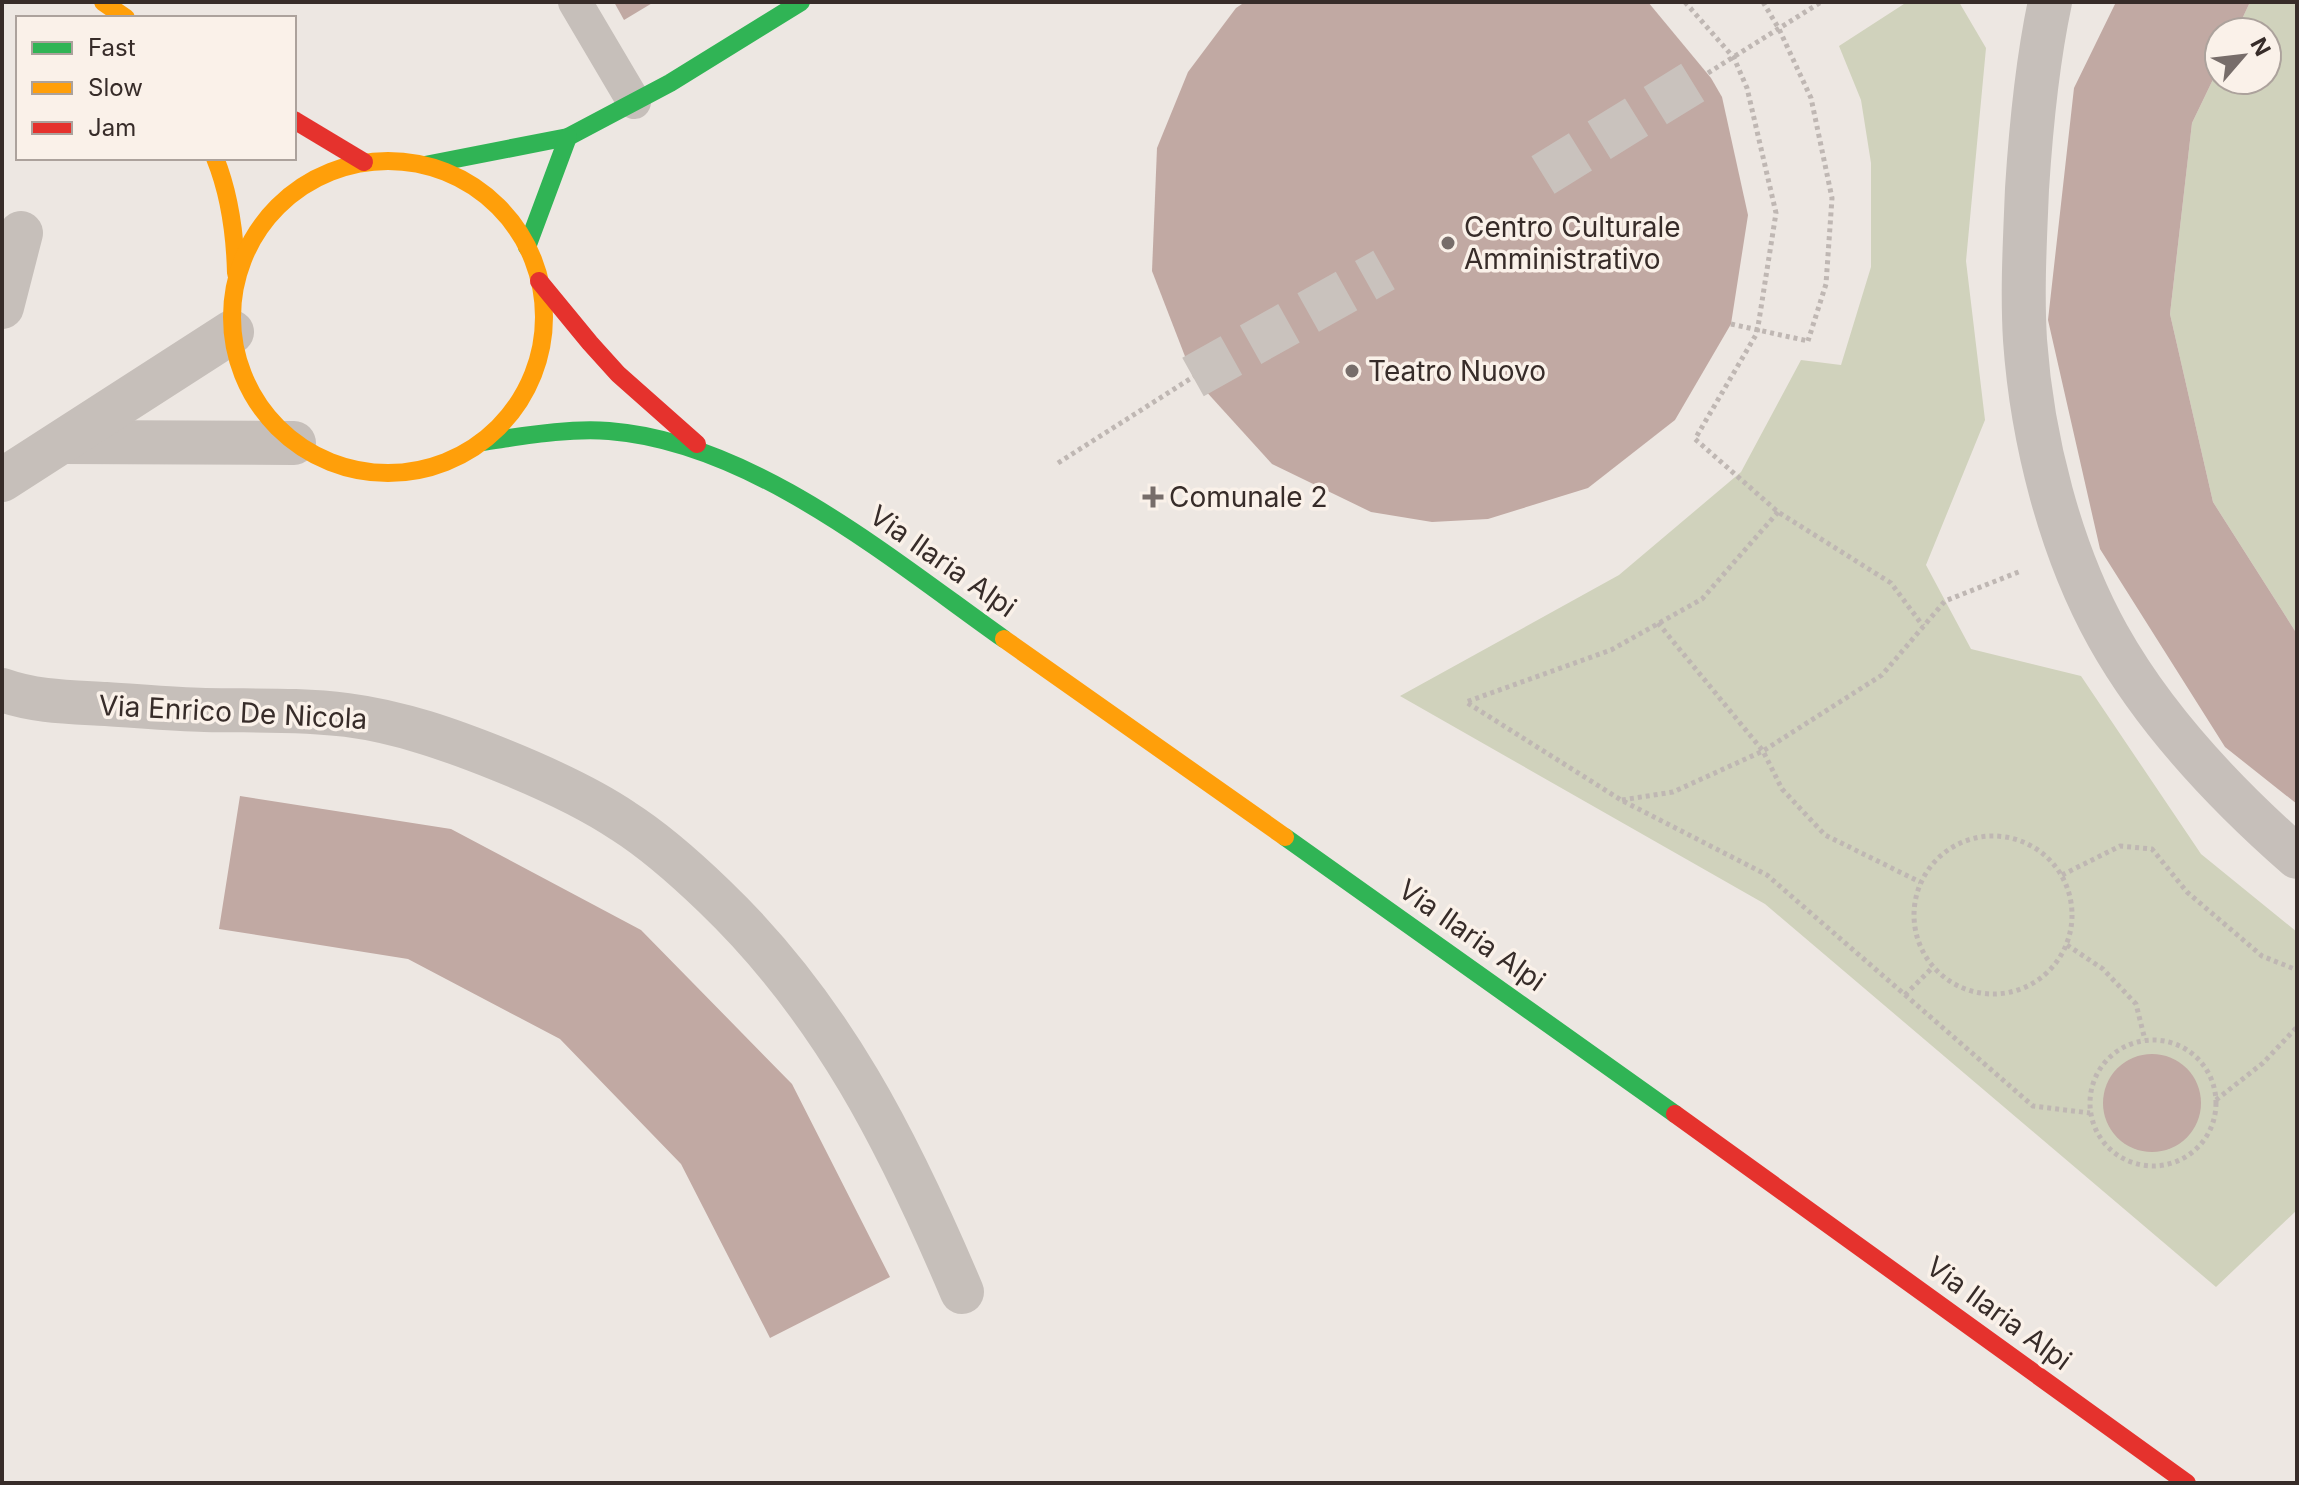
<svg xmlns="http://www.w3.org/2000/svg" width="2299" height="1485" font-family="Inter,sans-serif">
  <style>
    .green { fill: #d0d2bc }
    .building { fill: #c1a9a3 }
    .lines { fill: none; stroke-linecap: round; stroke-linejoin: round }
    .street-tunnel { stroke: #c9c2bd; stroke-width: 44; stroke-dasharray: 44 22; stroke-linecap: butt }
    .path { stroke: #bfb7b3; stroke-width: 5; stroke-dasharray: 4 4; stroke-linecap: butt }
    .lane { stroke: #c6bfba; stroke-width: 34 }
    .street { stroke: #c6bfba; stroke-width: 44 }
    .fast { stroke: #30b455; stroke-width: 18 }
    .slow { stroke: #ff9f0a; stroke-width: 18 }
    .jam { stroke: #e5322d; stroke-width: 18 }
    .path-bridge { stroke: #bfb7b3; stroke-width: 5; stroke-dasharray: 4 4; stroke-linecap: butt }
    .poi-dot { fill: #776d6a; stroke: #faf1e9; stroke-width: 3 }
    .labels { text-anchor: middle; dominant-baseline: central; stroke-width: 7; stroke-linejoin: round; paint-order: stroke }
    .poi-label { font-size: 28px; fill: #372c29; stroke: #faf1e9; text-anchor: start }
    .street-label { font-size: 28px; fill: #372c29; stroke: #faf1e9 }
  </style>
  <rect width="100%" height="100%" fill="#ede7e2"/>
  <g class="green">
    <path d="M1907,2H1959L1986,48L1966,261L1985,420L1926,565L1971,649L2081,676L2201,854L2297,932V1210L2216,1287L1765,904L1400,696L1619,575L1741,472L1801,360L1841,365L1871,267V163L1861,100L1839,46Z"/>
    <path d="M2250,2H2297V634L2213,502L2170,314L2192,123L2219,67V80H2267V32H2236Z"/>
  </g>
  <g class="building">
    <path d="M614,2H654L624,20Z"/>
    <path d="M1245,2H1648L1711,78L1722,97L1748,215L1731,324L1675,420L1588,488L1488,519L1432,522L1371,512L1272,464L1193,377L1152,271L1157,148L1188,72L1236,8Z"/>
    <path d="M2116,2H2250L2236,32H2219V67L2192,123L2170,314L2213,502L2297,634V804L2225,747L2100,549L2048,320L2074,88Z"/>
    <path d="M240,796L451,829L641,930L792,1084L890,1277L770,1338L681,1164L560,1039L408,959L219,929Z"/>
    <circle cx="2152" cy="1103" r="49"/>
  </g>
  <g class="lines">
    <g class="street-tunnel">
      <path d="M1543,175L1708,73"/>
      <path d="M1193,377L1384,270"/>
    </g>
    <g class="path">
      <path d="M1685,2L1734,58L1747,88L1776,213L1757,333L1695,439L1778,512L1891,583L1923,626"/>
      <path d="M1763,2L1779,29L1811,98L1832,198L1826,284L1808,341"/>
      <path d="M1708,73L1821,2"/>
      <path d="M1058,463L1193,377"/>
      <path d="M1778,512L1702,599L1611,650L1466,702L1621,800L1767,875L2033,1106L2090,1113"/>
      <path d="M1658,623L1763,751L1782,789L1825,835L1920,882"/>
      <path d="M1622,800L1673,792L1763,751L1882,675L1945,601L2021,571"/>
      <circle cx="1993" cy="915" r="79"/>
      <path d="M2062,875L2120,846L2152,849L2187,892L2262,956L2297,970"/>
      <path d="M2067,945L2103,969L2136,1004L2145,1040"/>
      <path d="M1905,995L1932,968"/>
      <circle cx="2153" cy="1103" r="63"/>
      <path d="M2216,1100L2263,1063L2297,1027"/>
    </g>
    <path class="lane" d="M575,2L634,102"/>
    <g class="street">
      <path d="M2050,2C2037,63 2031,126 2027,189C2025,239 2022,290 2025,340C2032,439 2060,550 2108,636C2155,720 2225,794 2297,857"/>
      <path d="M2,307L21,233"/>
      <path d="M63,442L294,443"/>
      <path d="M2,480L232,332"/>
      <path d="M2,690C35,702 71,702 106,704C139,706 172,709 205,710C252,711 300,709 347,715C401,722 451,740 501,760C543,777 586,796 623,821C656,842 686,869 714,896C832,1009 899,1143 962,1292"/>
    </g>
    <g class="fast">
      <path d="M425,165L568,137L670,83L801,2"/>
      <path d="M527,247L568,137"/>
      <path d="M482,442C524,436 567,428 609,431C752,442 891,559 1004,639"/>
      <path d="M1285,837L1675,1114"/>
    </g>
    <g class="slow">
      <path d="M103,2L126,18"/>
      <path d="M215,158C230,195 235,233 236,273"/>
      <circle cx="388" cy="317" r="156"/>
      <path d="M1004,639L1285,837"/>
    </g>
    <g class="jam">
      <path d="M294,120L364,162"/>
      <path d="M539,281L590,343L618,374L697,444"/>
      <path d="M1675,1114L2187,1483"/>
    </g>
    <path class="path-bridge" d="M1731,324L1808,341"/>
  </g>
  <g class="poi-dot">
    <circle cx="1448" cy="243" r="8"/>
    <circle cx="1352" cy="371" r="8"/>
    <path d="M1149 485h8v8h8v8h-8v8h-8v-8h-8v-8h8z"/>
  </g>
  <g class="labels">
    <g class="poi-label">
      <text x="1464" y="227">Centro Culturale<tspan x="1464" dy="32">Amministrativo</tspan></text>
      <text x="1368" y="371">Teatro Nuovo</text>
      <text x="1169" y="497">Comunale 2</text>
    </g>
    <g class="street-label">
      <text transform="translate(943 561) rotate(35)">Via Ilaria Alpi</text>
      <text transform="translate(233 712) rotate(3)">Via Enrico De Nicola</text>
      <text transform="translate(1472 935) rotate(35)">Via Ilaria Alpi</text>
      <text transform="translate(1999 1313) rotate(36)">Via Ilaria Alpi</text>
    </g>
  </g>
  <rect width="2299" height="1485" fill="none" stroke="#372c29" stroke-width="8"/>
  <rect x="16" y="16" width="280" height="144" fill="#faf1e9" stroke="#aca29c" stroke-width="2"/>
  <rect x="32" y="42" width="40" height="12" fill="#30b455" stroke="#aca29c" stroke-width="2"/>
  <text x="88" y="56" font-size="24" fill="#372c29">Fast</text>
  <rect x="32" y="82" width="40" height="12" fill="#ff9f0a" stroke="#aca29c" stroke-width="2"/>
  <text x="88" y="96" font-size="24" fill="#372c29">Slow</text>
  <rect x="32" y="122" width="40" height="12" fill="#e5322d" stroke="#aca29c" stroke-width="2"/>
  <text x="88" y="136" font-size="24" fill="#372c29">Jam</text>
  <g transform="translate(2243 56) rotate(62)"><circle r="38" fill="#faf1e9" stroke="#aca29c" stroke-width="2"/>
  <path d="M0-6L14 30L0 20L-14 30Z" fill="#776d6a"/>
  <text y="-12" font-size="22" font-weight="bold" text-anchor="middle" fill="#372c29">N</text>
  </g>
</svg>
